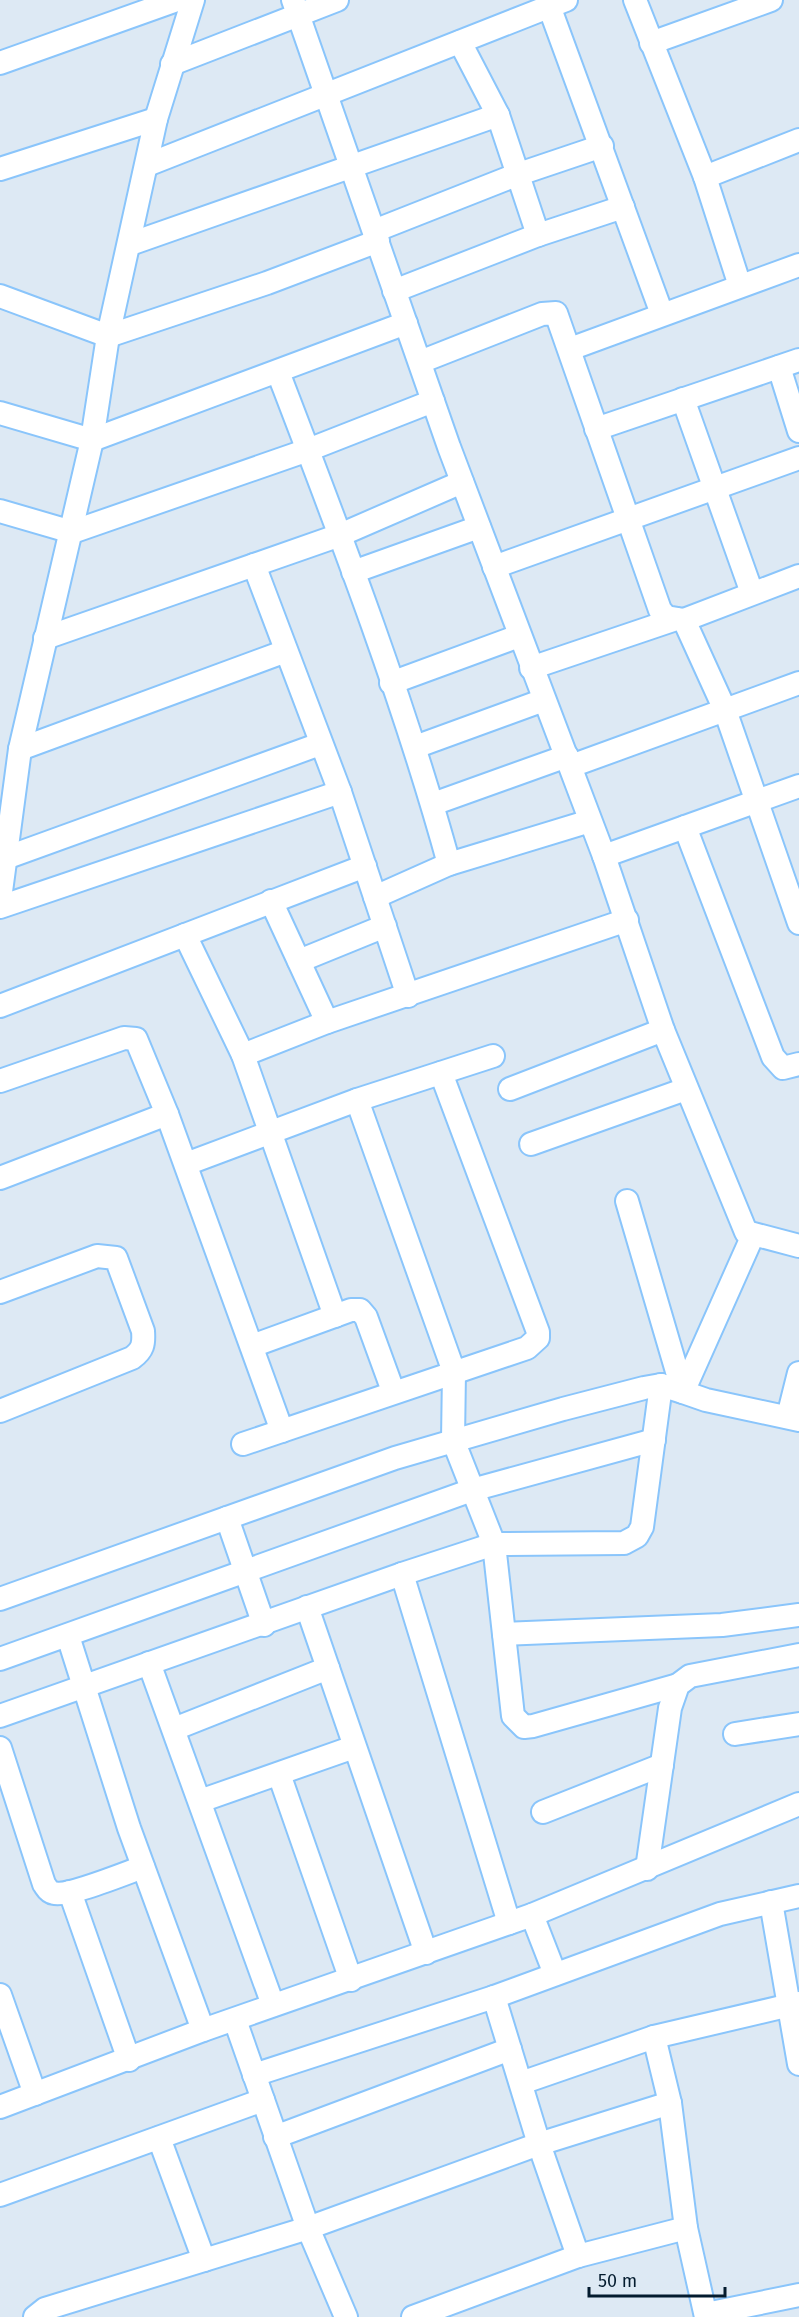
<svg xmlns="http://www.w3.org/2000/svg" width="799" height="2317" font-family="'Fira Sans',sans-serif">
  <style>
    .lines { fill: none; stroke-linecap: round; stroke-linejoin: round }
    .minor-casing { stroke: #8ac5fb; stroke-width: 26 }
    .minor { stroke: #fff; stroke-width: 22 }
  </style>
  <rect width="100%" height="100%" fill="#dde9f4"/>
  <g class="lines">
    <defs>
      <g id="minor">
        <path d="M293,0L449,447L604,856L663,1030L746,1232L799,1246"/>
        <path d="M635,0L705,177L740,286"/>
        <path d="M549,6L662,314"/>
        <path d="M651,43L771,0"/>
        <path d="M0,63L177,0"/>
        <path d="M172,64L337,0"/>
        <path d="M498,115L538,235"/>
        <path d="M147,165L566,0"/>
        <path d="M0,169L156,119"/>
        <path d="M705,177L799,140"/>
        <path d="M374,231L516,175L602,146"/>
        <path d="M130,244L498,115L460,42"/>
        <path d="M394,291L538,235L623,207"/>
        <path d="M0,296L108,336L267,283L378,241"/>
        <path d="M570,349L799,265"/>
        <path d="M420,362L542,314L556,313L660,610L666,617L684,620"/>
        <path d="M779,367L799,431"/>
        <path d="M278,372C340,534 403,697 449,864"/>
        <path d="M683,399L752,593"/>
        <path d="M0,413L92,440L406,323"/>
        <path d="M596,429L799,360"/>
        <path d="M0,511L72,532L308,450L433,401"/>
        <path d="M254,565L340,792L408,996"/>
        <path d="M494,567L799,458"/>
        <path d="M353,572L479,527"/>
        <path d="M799,576L684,620L725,710L799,923"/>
        <path d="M45,638L340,535L462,482"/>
        <path d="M531,668L676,619"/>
        <path d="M391,683L519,636"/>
        <path d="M415,747L544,700"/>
        <path d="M20,749L286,651"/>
        <path d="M571,766L799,683"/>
        <path d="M433,804L567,756"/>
        <path d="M685,827L773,1057L783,1068L799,1064"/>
        <path d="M604,856L799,786"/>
        <path d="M0,860L320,744"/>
        <path d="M375,897L449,864L590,821"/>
        <path d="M0,899L20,749L92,440L108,336L156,119L193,0"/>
        <path d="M271,901L327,1022"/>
        <path d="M0,907L340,792"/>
        <path d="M185,935L243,1055L335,1316"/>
        <path d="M299,961L385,926"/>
        <path d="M0,1006L365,866"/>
        <path d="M243,1055L327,1022L627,920"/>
        <path d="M0,1081L124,1038L136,1039L167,1114L282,1431"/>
        <path d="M510,1089L663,1030"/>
        <path d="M357,1100L454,1372L453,1440L494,1544L513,1716L524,1727L533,1726L678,1685"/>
        <path d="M531,1144L686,1089"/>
        <path d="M186,1164L357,1100L493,1056"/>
        <path d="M0,1178L167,1114"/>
        <path d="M627,1201L683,1392L706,1400L799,1420"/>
        <path d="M0,1292L97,1256L116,1258L143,1331C144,1344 143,1350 132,1358L0,1411"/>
        <path d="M252,1346L351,1310H360L366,1317L393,1391"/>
        <path d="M788,1417L799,1373"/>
        <path d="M243,1444L527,1348L538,1338V1332L441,1073"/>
        <path d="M227,1518L264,1625"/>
        <path d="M402,1574L509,1923"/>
        <path d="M0,1599L395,1458L563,1409L644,1388L661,1385L683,1392L753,1235"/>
        <path d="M307,1607L426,1953"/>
        <path d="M504,1634L722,1625L799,1615"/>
        <path d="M68,1636L129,1828L203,2030"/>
        <path d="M0,1659L472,1490L654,1440"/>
        <path d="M149,1663L273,2005"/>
        <path d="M0,1716L402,1574L494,1544L624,1543L637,1536L642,1527L661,1385"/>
        <path d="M174,1729L328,1668"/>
        <path d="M735,1734L799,1724"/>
        <path d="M0,1748L44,1884C47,1888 48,1892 54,1893C68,1897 126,1873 143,1867"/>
        <path d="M279,1774L351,1980"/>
        <path d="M200,1801L354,1747"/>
        <path d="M543,1812L662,1765"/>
        <path d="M647,1869L670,1708L678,1685L690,1676L799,1655"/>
        <path d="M70,1892L129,2060"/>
        <path d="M771,1902L799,2064"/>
        <path d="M532,1915L555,1974"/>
        <path d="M0,1995L35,2094"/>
        <path d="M494,1997L539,2144L578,2256"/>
        <path d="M235,2020L308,2228L346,2317"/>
        <path d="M654,2037L670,2103L686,2228L706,2317"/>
        <path d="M254,2075L494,1997L720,1914L799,1896"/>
        <path d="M521,2083L654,2037L799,2003"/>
        <path d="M0,2107L203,2030L532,1915L799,1804"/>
        <path d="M275,2137L510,2049"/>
        <path d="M159,2138L204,2260"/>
        <path d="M0,2195L263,2100"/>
        <path d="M706,2314L799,2295"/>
        <path d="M35,2317L45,2309L308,2228L539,2144L670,2103"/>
        <path d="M413,2317L578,2256L686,2228"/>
      </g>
    </defs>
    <use href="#minor" class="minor-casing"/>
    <use href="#minor" class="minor"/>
  </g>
  <path d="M589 2287v9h136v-9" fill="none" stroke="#031b2e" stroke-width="3"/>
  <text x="598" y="2287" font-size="18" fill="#031b2e" stroke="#dde9f4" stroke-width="4.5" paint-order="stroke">50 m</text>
</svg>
